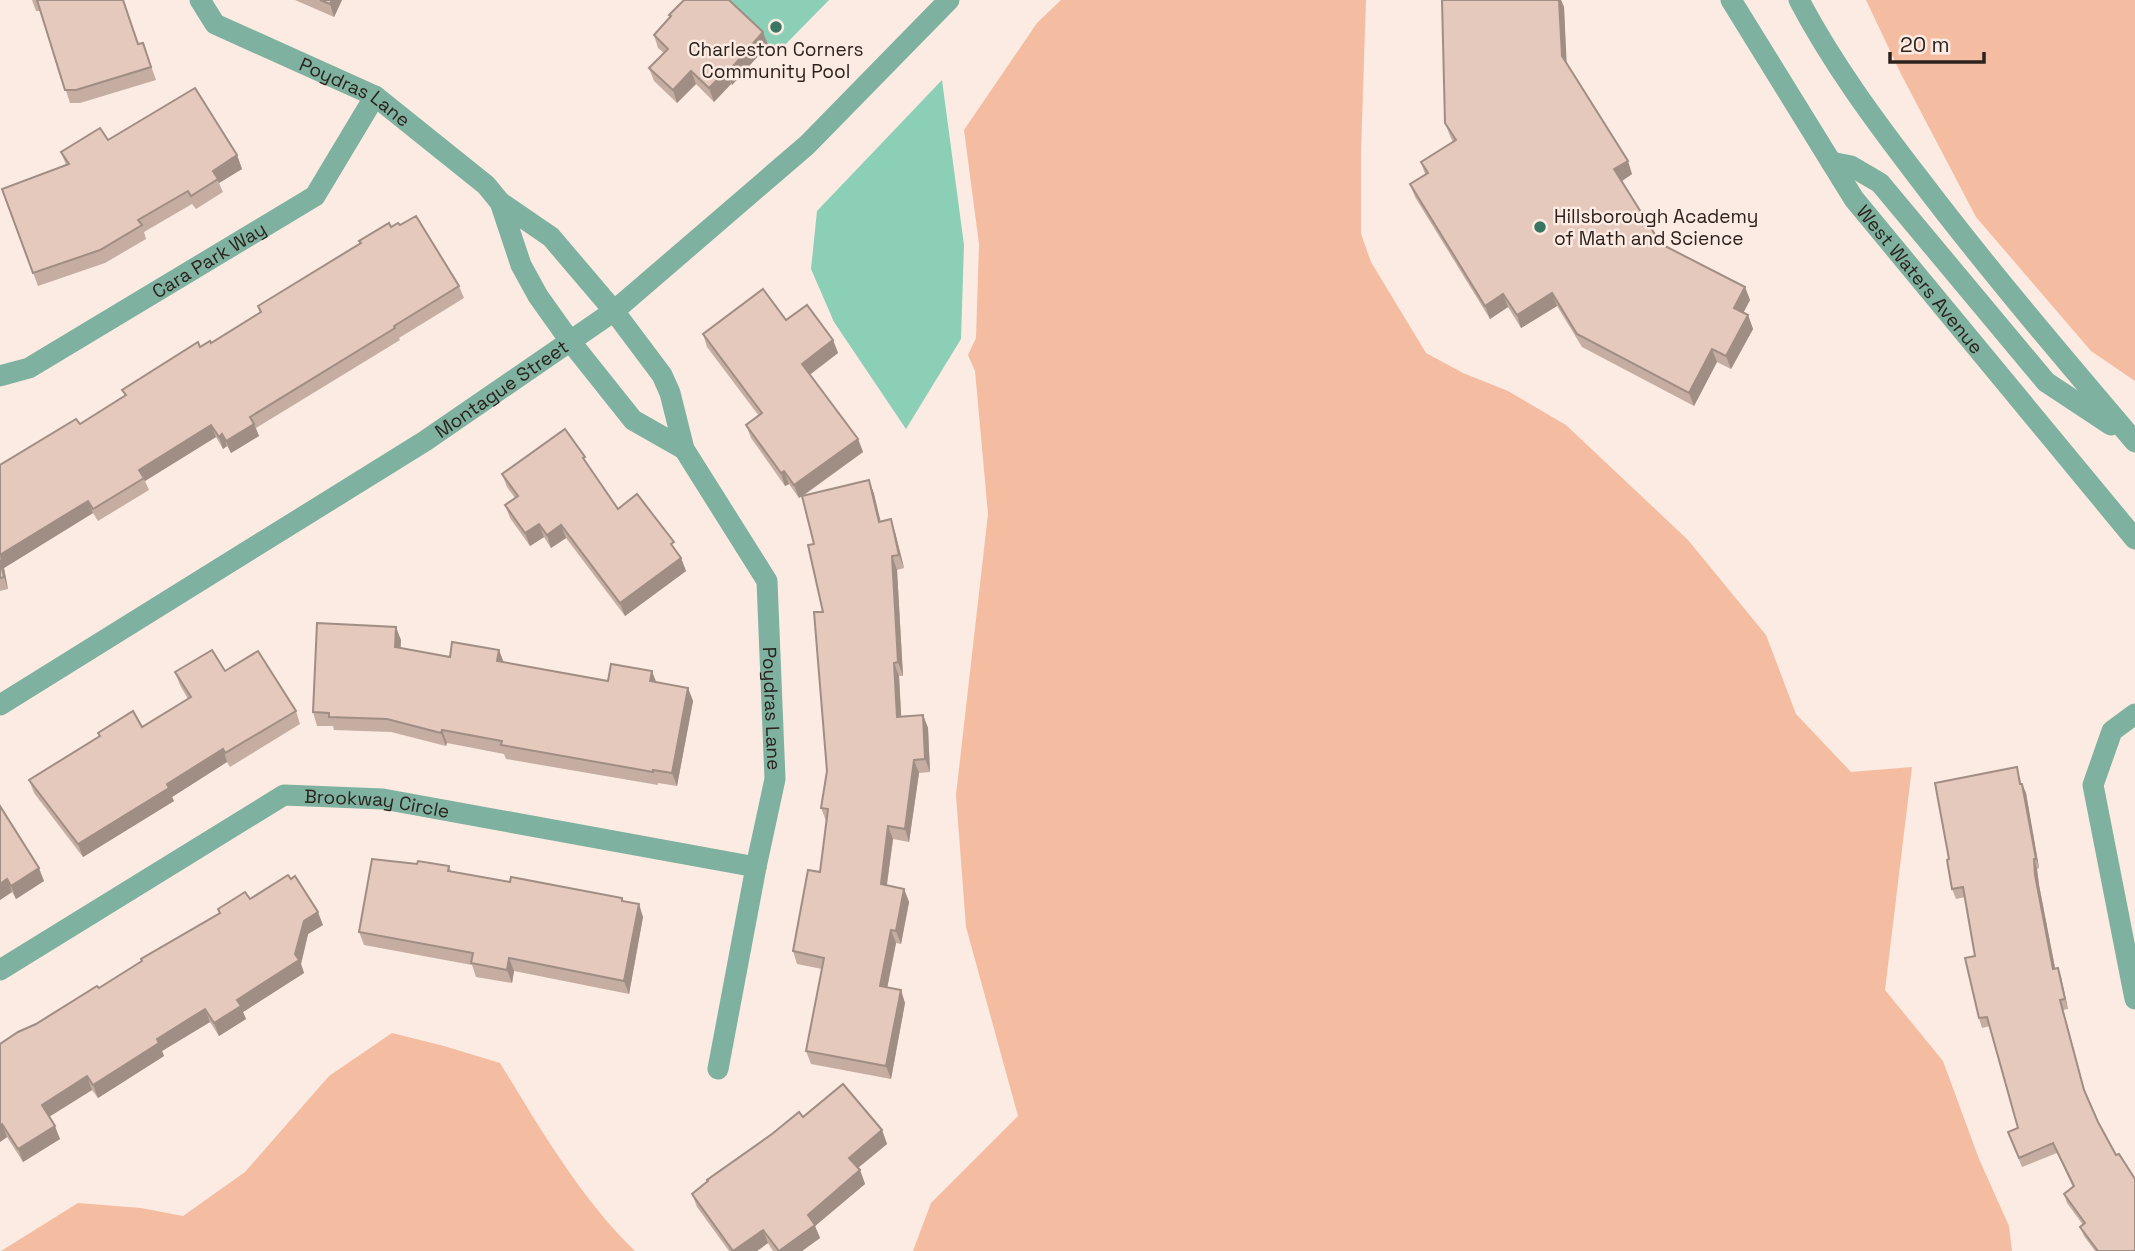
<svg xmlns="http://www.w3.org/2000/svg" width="2135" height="1251" font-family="'Space Grotesk',sans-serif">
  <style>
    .green { fill: #f4bca1 }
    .water { fill: #8ccfb7 }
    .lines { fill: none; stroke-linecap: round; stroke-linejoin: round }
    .minor { stroke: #7eb19f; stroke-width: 21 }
    .wall { fill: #c5ada2 }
    .shaded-wall { fill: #a08d84 }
    .building { fill: #e5c9bc; stroke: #a08d84; stroke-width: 2 }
    .poi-dot { fill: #387662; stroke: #fcebe2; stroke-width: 2.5 }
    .labels { text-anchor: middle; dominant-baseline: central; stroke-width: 5; stroke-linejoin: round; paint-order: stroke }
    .poi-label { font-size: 19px; fill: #2c221d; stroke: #fcebe2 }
    .street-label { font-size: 19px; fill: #2c221d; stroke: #fcebe2 }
  </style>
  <rect width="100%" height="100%" fill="#fcebe2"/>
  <g class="green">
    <path d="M1061,0H1366L1361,152V234L1371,262L1426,353L1463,373L1508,391L1566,425L1688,540L1766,635L1796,714L1851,772L1912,767L1885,990L1943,1061L1979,1159L2009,1226L2012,1251H913L931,1203L1018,1116L966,927L956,795L988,514L975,371L968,355L976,338L979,244L964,130L1037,23Z"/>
    <path d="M1866,0H2135V381L2091,351L1976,217L1901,74Z"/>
    <path d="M392,1033L444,1046L500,1063C540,1128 580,1198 635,1251H1L78,1203L141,1208L183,1216L245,1172L329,1076Z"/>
  </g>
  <g class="water">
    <path d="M721,0H829L777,53Z"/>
    <path d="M942,80L964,245L961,339L906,429L834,322L811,269L817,211Z"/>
  </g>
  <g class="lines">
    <g class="minor">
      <path id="s1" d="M200,0L215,24L375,96L486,185L500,202L551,237L614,311L662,375L670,393L684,449L767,581L775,779L756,867L718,1069"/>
      <path id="s2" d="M1731,0L1854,199L2135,539"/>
      <path d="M1799,0C1832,63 1875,121 1918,177C1987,268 2061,355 2135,442"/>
      <path d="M1831,162L1851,166L1880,183L2046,382L2111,425"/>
      <path d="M500,202L521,265L538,296L570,341L633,420L684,449"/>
      <path id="s3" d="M0,376L29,368L315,196L375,96"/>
      <path id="s4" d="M0,705L425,441L614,311L807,145L949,0"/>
      <path d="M2135,714L2112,731L2093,785L2135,999"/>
      <path id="s5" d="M0,970L284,795L383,799L756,867"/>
    </g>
  </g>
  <g class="wall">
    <path d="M32,0H123L138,44L143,43L156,80L80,103H70L40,11H36Z"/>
    <path d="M295,0H342L334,17Z"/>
    <path d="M1442,0H1561L1564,7L1566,63L1632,174L1622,181L1661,244L1745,287L1750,300L1743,313L1748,315L1753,329L1731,369L1717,362L1694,406L1582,347L1557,306L1521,328L1508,307L1490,319L1415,197L1410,184L1425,174L1421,162L1453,142L1450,136L1445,123Z"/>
    <path d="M669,15L768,45L732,85L731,84L714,102L696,84L677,103L654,81L649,68L664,53L658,48L654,35L670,17Z"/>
    <path d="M108,140L237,155L242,169L219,183L223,192L196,209L192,204L144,232L146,239L105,263L38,286L2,189L66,165L61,152Z"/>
    <path d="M391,227L459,286L464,298L399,338L400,340L256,428L259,436L231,453L227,446L223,449L216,437L145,481L149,490L98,521L93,513L4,568L8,589L0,591V465L80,424L125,396L122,390L200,347L211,343L260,312L258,306L360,243L359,241Z"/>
    <path d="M703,334L833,340L838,353L810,374L858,439L863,452L803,496L869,480L874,494L880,521L895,532L904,568L897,570L903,676H899L901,716L923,715L928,728L930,772L919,773L909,842L893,839L887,885L904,889L909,902L901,944L896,943L887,988L905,1003L891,1079L811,1064L806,1051L822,969L797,964L793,951L820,872L826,821L821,808L827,771L823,612L814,544L802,496L799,498L789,484L785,486L751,438L746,425L759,416L707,347Z"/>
    <path d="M589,467L618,509L678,553L681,558L686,571L625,616L566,538L551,548L544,537L530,546L510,518L505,505L515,498L507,487L502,474Z"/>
    <path d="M401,640L400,648L450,657L499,650L503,662L608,681L656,682L688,688L693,701L677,786L658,783V785L506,759L504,754L447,743L446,746L391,732L334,730L333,726H317L313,712Z"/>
    <path d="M225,671L296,711L300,724L230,767L227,762L172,797L174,801L83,857L34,793L29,780L99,737L98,733L142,727L188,699L180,685L175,672Z"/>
    <path d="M2020,777L2021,784H2022L2026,793L2039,868L2037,869L2039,885L2055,968H2058L2061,977L2068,1009L2063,1010L2086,1096L2135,1251H2095L2084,1236L2080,1227L2083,1225L2067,1203L2064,1194L2073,1187L2057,1153L2022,1167L2008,1132L2018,1128L1990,1026L1982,1028L1979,1018L1975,956L1965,897L1956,899L1952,889Z"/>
    <path d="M0,806L44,881L16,899L12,892L0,900Z"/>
    <path d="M417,864L449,866L451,871L510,882L622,898L623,901L643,917L629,994L514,971L512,983L476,977L472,965L364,945L359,932Z"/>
    <path d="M250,899L323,925L308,934L301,964L304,973L243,1012L246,1019L219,1036L210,1022L162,1051L164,1056L98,1098L92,1090L49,1117L60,1139L23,1162L7,1137L0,1142V1044L99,988L220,913L218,909Z"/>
    <path d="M803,1117L882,1130L887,1144L858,1168L860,1170L865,1184L815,1226L820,1238L802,1251H773L768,1243L757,1251H729L697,1207L692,1194Z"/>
  </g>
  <g class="shaded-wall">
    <path d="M332,0H342L334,17L330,4Z"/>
    <path d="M1559,0H1561L1564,7L1567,69L1562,56Z"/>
    <path d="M763,32L768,45L732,85L728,72Z"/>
    <path d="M691,71L696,84L677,103L673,90Z"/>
    <path d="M726,71L731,84L714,102L709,88Z"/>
    <path d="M237,155L242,169L219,183L213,171Z"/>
    <path d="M1628,161L1632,174L1619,183L1614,169Z"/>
    <path d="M1745,287L1750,300L1739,321L1734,308Z"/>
    <path d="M1552,293L1557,306L1521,328L1517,315Z"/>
    <path d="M1503,294L1508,307L1490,319L1485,306Z"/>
    <path d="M1748,315L1753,329L1731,369L1726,356Z"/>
    <path d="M833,340L838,353L807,377L802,364Z"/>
    <path d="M1712,349L1717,362L1694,406L1689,393Z"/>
    <path d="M254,424L259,436L231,453L226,441Z"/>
    <path d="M211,425L216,437L145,481L139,470Z"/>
    <path d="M222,434L227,446L223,449L219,437Z"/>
    <path d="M858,439L863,452L799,498L794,485Z"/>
    <path d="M784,471L789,484L785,486L781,473Z"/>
    <path d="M869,480L874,494L884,535L879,522Z"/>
    <path d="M88,501L93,513L4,568L8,589L4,577L0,555Z"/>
    <path d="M891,519L895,532L904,568L899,555Z"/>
    <path d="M539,524L544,537L530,546L525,533Z"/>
    <path d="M561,525L566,538L551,548L547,535Z"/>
    <path d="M892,556L897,570L903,676L898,662Z"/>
    <path d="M681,558L686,571L625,616L620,603Z"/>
    <path d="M396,627L401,640L400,660L395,647Z"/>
    <path d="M499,650L504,663L497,661Z"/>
    <path d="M894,663L899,676L902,730L897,717Z"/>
    <path d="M652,671L657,684L650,681Z"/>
    <path d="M688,688L693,701L677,786L672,773Z"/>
    <path d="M923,715L928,728L930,772L925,759Z"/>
    <path d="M442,730L447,743L446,746L441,733Z"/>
    <path d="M223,749L227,762L172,797L174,801L83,857L78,844L167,784Z"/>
    <path d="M914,760L919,773L909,842L905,829Z"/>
    <path d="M2022,784L2026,793L2039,868L2036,859Z"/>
    <path d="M888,826L893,839L885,897L881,884Z"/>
    <path d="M2034,859L2037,869L2039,885L2057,978L2053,969L2035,875Z"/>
    <path d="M39,868L44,881L16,899L11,886Z"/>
    <path d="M7,879L12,892L0,900V884Z"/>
    <path d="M904,889L909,902L901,944L896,931Z"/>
    <path d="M639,904L643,917L629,994L624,981Z"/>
    <path d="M318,912L323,925L308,934L301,964L304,973L243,1012L246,1019L219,1036L214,1023L237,1000L295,954L304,921Z"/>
    <path d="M891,930L896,943L885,999L880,986Z"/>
    <path d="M509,958L514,971L512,983L507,970Z"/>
    <path d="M2058,968L2061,977L2068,1009L2065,999Z"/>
    <path d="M901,990L905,1003L891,1079L886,1066Z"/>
    <path d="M2060,1000L2063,1010L2087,1099L2084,1090Z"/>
    <path d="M205,1009L210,1022L162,1051L164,1056L98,1098L93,1085L157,1039Z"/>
    <path d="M87,1076L92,1090L47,1118L42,1105Z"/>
    <path d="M2,1124L7,1137L0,1142V1125Z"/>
    <path d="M55,1126L60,1139L23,1162L18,1149Z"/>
    <path d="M882,1130L887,1144L854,1171L849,1158Z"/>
    <path d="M860,1170L865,1184L815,1226L820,1238L802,1251H779L808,1215Z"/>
    <path d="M763,1230L768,1243L757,1251H734Z"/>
  </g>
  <g class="building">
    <path d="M37,0H123L138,44L143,43L151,67L76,90H65Z"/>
    <path d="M320,0H332L330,4Z"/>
    <path d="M684,0H729L763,32L728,72L726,71L709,88L691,71L673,90L649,68L668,49L654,35L671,16L669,15Z"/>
    <path d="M1442,0H1559L1562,56L1628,161L1614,169L1661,244L1745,287L1734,308L1748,315L1726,356L1712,349L1689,393L1577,334L1552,293L1517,315L1503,294L1485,306L1410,184L1428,173L1421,162L1456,140L1445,123Z"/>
    <path d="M195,88L237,155L213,171L218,179L191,196L188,191L138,220L142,225L100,250L33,273L2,189L69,164L61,152L100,128L108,140Z"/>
    <path d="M416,216L459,286L394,326L395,328L250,417L254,424L226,441L222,434L219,437L211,425L139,470L144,478L93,509L88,501L0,555V465L76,419L80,424L126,395L122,390L198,342L200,347L210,341L211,343L261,312L258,306L361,243L359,241L389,223L391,227L398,223L400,225Z"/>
    <path d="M763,289L786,320L807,305L833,340L802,364L858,439L794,485L784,471L781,473L746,425L762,413L703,334Z"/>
    <path d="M565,429L585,457L583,458L618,509L637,494L674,542L671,544L681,558L620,603L561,525L547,535L539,524L525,533L505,505L518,496L502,474Z"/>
    <path d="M869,480L879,522L891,519L899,555L892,556L898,662L894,663L897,717L923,715L925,759L914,760L905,829L888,826L881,884L904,889L896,931L891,930L880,986L901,990L886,1066L806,1051L824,958L793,951L808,870L820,872L828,809L821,808L827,771L814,612H823L808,545L814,544L802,496Z"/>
    <path d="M0,560L4,577L0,578Z"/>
    <path d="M317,623L396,627L395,647L450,657L452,642L499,650L497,661L608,681L611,664L652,671L650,681L688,688L672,773L653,770V772L501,745L502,741L442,730L441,733L387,719L329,717V713L313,712Z"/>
    <path d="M212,650L225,671L258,651L296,711L225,753L223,749L167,784L169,788L78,844L29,780L100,736L98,733L133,711L142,727L191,697L175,672Z"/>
    <path d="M2017,767L2020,784H2022L2036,859H2034L2035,875L2053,969L2058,968L2065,999L2060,1000L2084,1090L2098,1122L2116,1155L2119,1154L2135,1179V1251H2098L2080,1227L2085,1223L2064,1194L2074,1186L2053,1143L2019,1158L2008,1132L2018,1128L1987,1017L1979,1018L1965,958L1975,956L1963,887L1952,889L1947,860L1949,859L1935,783Z"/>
    <path d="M0,806L39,868L11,886L7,879L0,884Z"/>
    <path d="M372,859L417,864L418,861L449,866L448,871L510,882L511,877L622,898V901L639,904L624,981L509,958L507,970L471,963L473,953L359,932Z"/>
    <path d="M288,875L291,879L295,876L318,912L304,921L295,954L299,960L237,1000L241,1006L214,1023L205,1009L157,1039L159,1043L93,1085L87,1076L42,1105L55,1126L18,1149L2,1124L0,1125V1044L18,1032L36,1024L97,986L99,988L142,961L141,959L220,913L218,909L245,892L250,899Z"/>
    <path d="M843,1084L882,1130L849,1158L860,1170L808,1215L815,1225L779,1251L763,1230L733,1251L692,1194L708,1181L707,1180L772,1134L799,1112L803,1117Z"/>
  </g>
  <g class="poi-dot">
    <circle cx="776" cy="27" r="7"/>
    <circle cx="1540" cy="227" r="7"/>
  </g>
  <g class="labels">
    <g class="poi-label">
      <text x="776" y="49">Charleston Corners<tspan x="776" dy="22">Community Pool</tspan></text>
      <text x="1554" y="216" text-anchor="start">Hillsborough Academy<tspan x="1554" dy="22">of Math and Science</tspan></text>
    </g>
    <g class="street-label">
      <text stroke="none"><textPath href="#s1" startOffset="184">Poydras Lane</textPath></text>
      <text stroke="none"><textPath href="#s3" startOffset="240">Cara Park Way</textPath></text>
      <text stroke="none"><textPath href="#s2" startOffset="338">West Waters Avenue</textPath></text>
      <text stroke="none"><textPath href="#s4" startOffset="593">Montague Street</textPath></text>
      <text stroke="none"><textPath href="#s1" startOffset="968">Poydras Lane</textPath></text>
      <text stroke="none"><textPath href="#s5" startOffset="427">Brookway Circle</textPath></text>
    </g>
  </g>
  <path d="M1890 52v10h94v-10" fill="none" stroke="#2c221d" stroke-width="3.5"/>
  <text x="1900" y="52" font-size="21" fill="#2c221d" stroke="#fcebe2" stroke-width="5" paint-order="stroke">20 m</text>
</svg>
